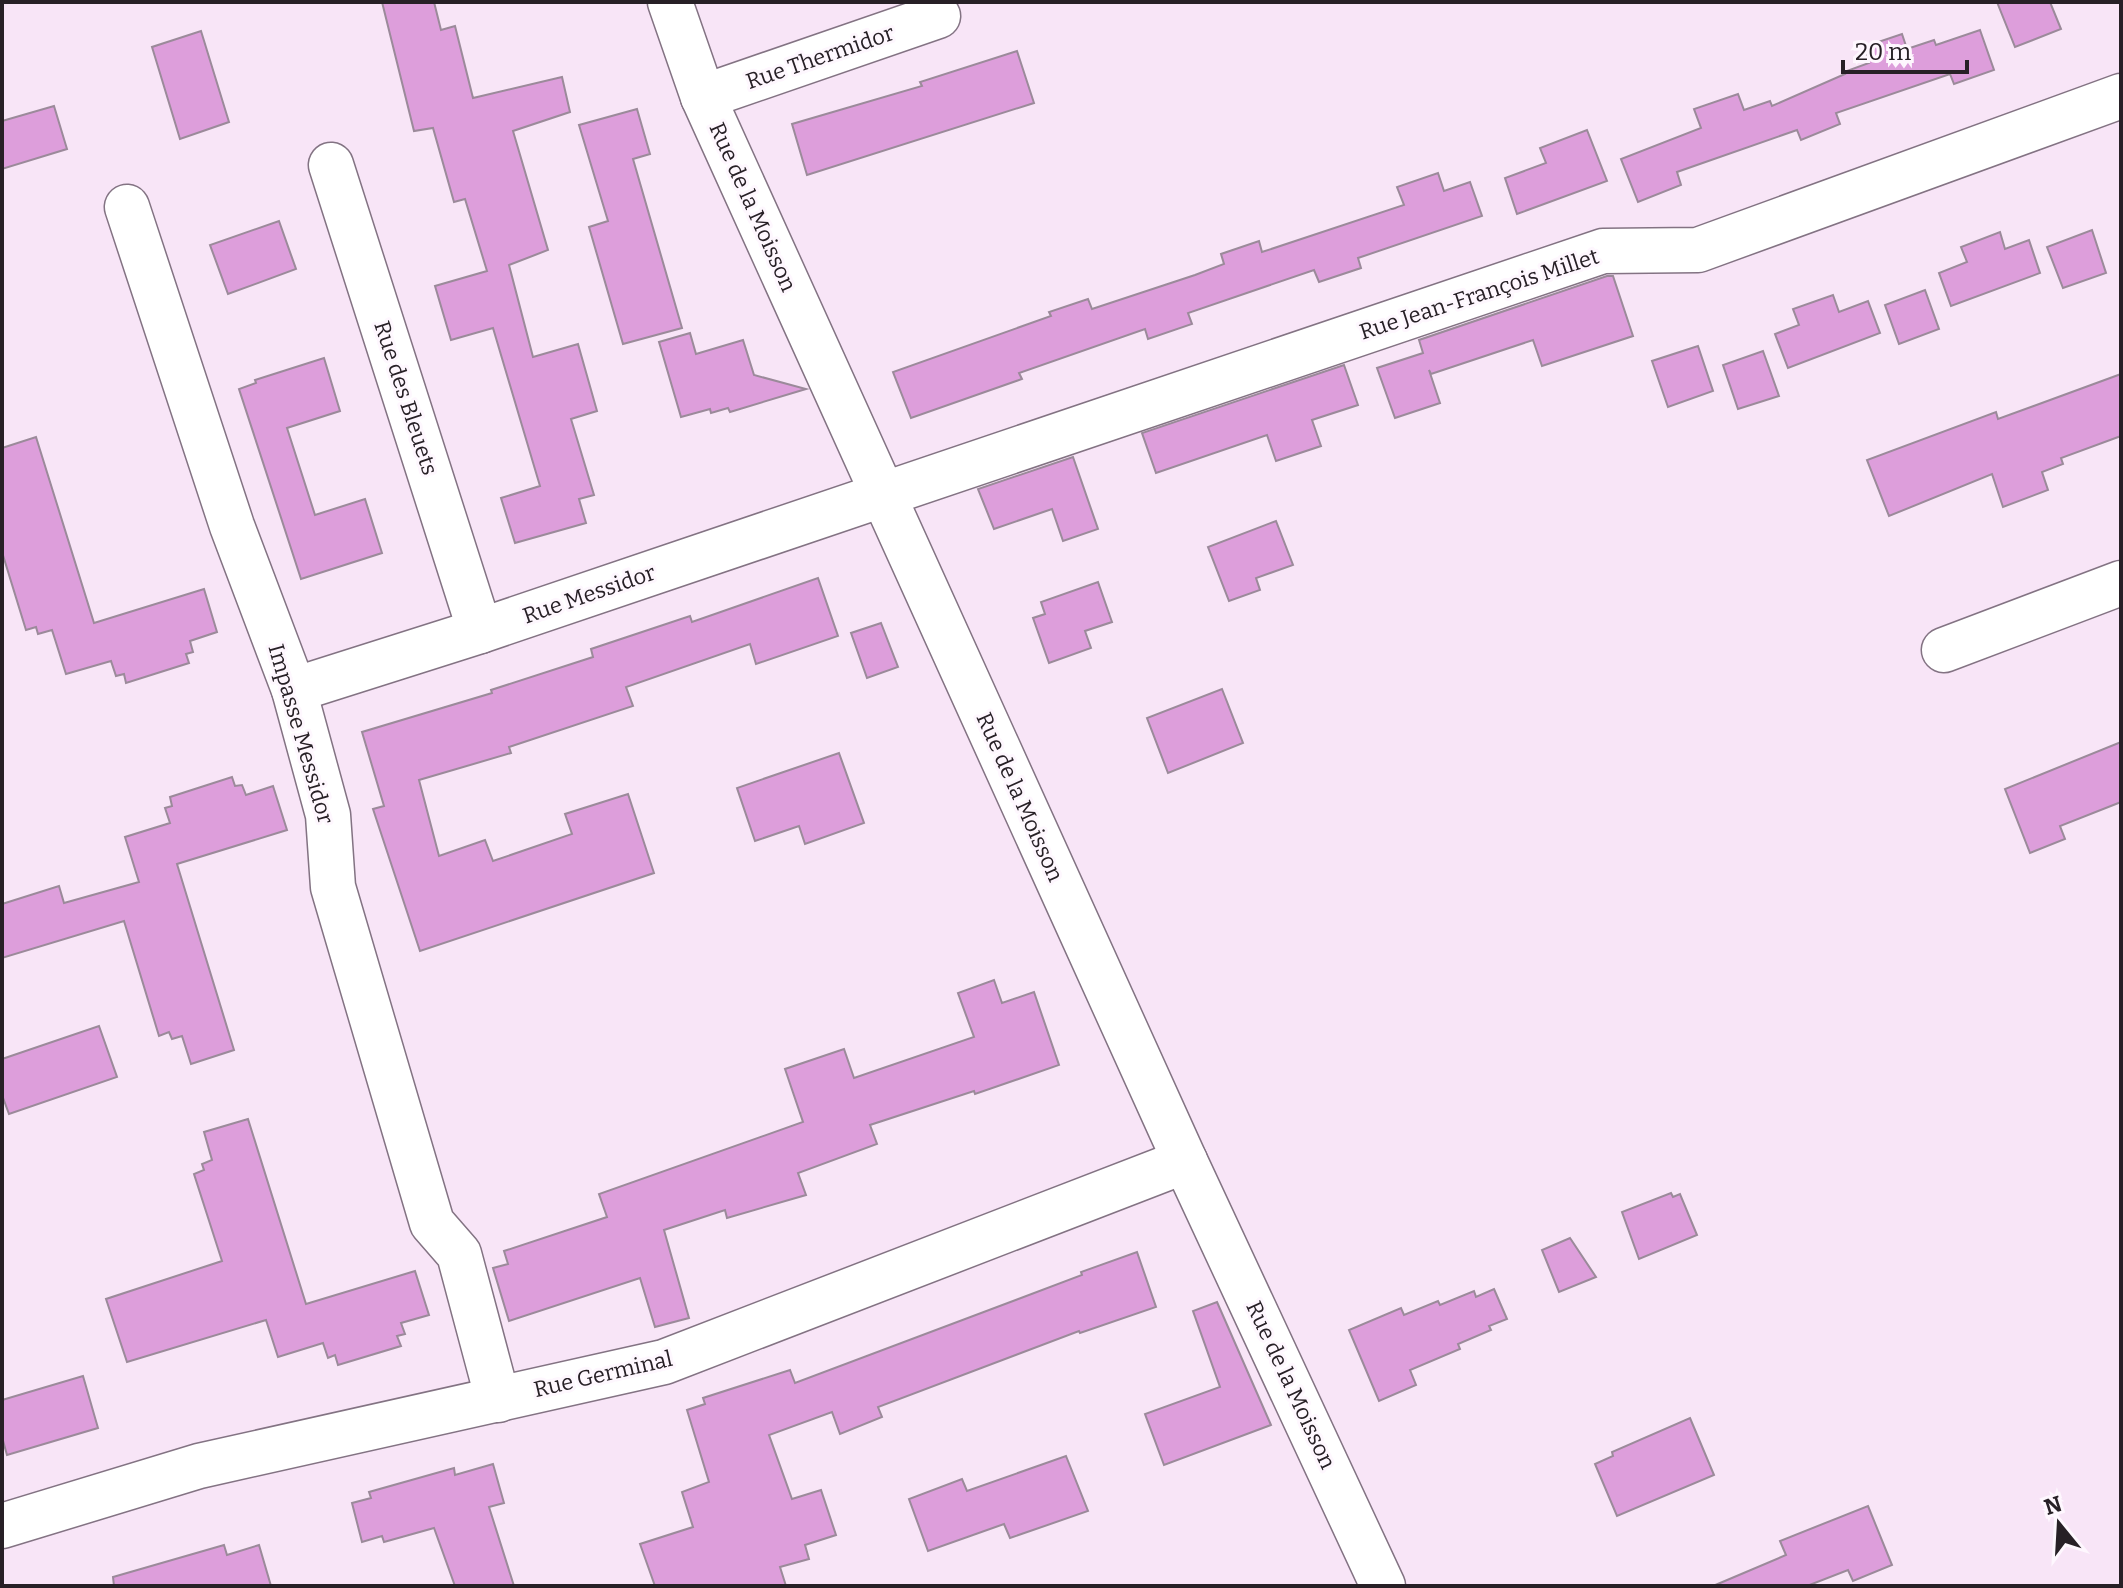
<svg xmlns="http://www.w3.org/2000/svg" width="2123" height="1588" font-family="Bitter,serif">
  <style>
    .building { fill: #dd9edb; stroke: #9b8a9a; stroke-width: 2 }
    .lines { fill: none; stroke-linecap: round; stroke-linejoin: round }
    .street-casing { stroke: #837383; stroke-width: 47 }
    .street { stroke: #fff; stroke-width: 44 }
    .labels { text-anchor: middle; dominant-baseline: central; stroke-width: 6; stroke-linejoin: round; paint-order: stroke }
    .street-label { font-size: 22px; fill: #272026; stroke: #fef7fe }
  </style>
  <rect width="100%" height="100%" fill="#f8e5f7"/>
  <g class="building">
    <path d="M382,2H434L441,30L455,26L473,98L562,77L570,112L513,131L548,250L509,265L533,357L578,344L597,411L571,419L594,495L579,499L586,523L515,543L501,498L540,486L493,328L451,340L435,286L487,271L465,199L454,202L433,128L414,131Z"/>
    <path d="M1997,2H2050L2061,29L2015,47Z"/>
    <path d="M1980,30L1994,70L1954,84L1950,74L1836,113L1840,124L1801,140L1797,130L1677,172L1681,185L1638,202L1621,159L1701,128L1694,109L1738,94L1744,110L1770,101L1772,106L1845,74L1844,72L1869,63L1863,47L1902,34L1907,49L1934,40L1936,45Z"/>
    <path d="M201,31L229,122L180,139L152,47Z"/>
    <path d="M1017,51L1034,103L807,175L792,124L922,86L920,82Z"/>
    <path d="M54,106L67,149L2,169V121Z"/>
    <path d="M637,109L650,154L633,159L682,328L623,344L589,227L608,221L579,125Z"/>
    <path d="M1587,130L1607,181L1517,214L1505,178L1546,163L1540,148Z"/>
    <path d="M1438,173L1444,191L1470,182L1482,216L1358,258L1361,268L1319,282L1314,270L1188,313L1192,324L1148,339L1145,329L1019,373L1022,379L911,418L893,372L1051,316L1049,312L1088,299L1092,309L1195,275L1224,264L1221,254L1259,241L1262,252L1404,205L1397,187Z"/>
    <path d="M279,221L296,269L228,294L210,245Z"/>
    <path d="M2092,230L2106,273L2063,288L2047,247Z"/>
    <path d="M2000,232L2005,249L2029,240L2040,273L1951,306L1939,273L1967,262L1961,247Z"/>
    <path d="M1607,276H1613L1633,336L1542,366L1533,340L1431,374L1429,370L1440,403L1395,418L1377,368L1423,353L1419,340Z"/>
    <path d="M1925,290L1939,329L1899,344L1885,305Z"/>
    <path d="M1833,295L1839,312L1868,301L1880,333L1788,368L1775,334L1799,325L1793,309Z"/>
    <path d="M690,333L696,354L743,340L754,375L806,389L730,412L728,408L711,413L710,409L681,417L659,342Z"/>
    <path d="M1698,346L1713,391L1668,407L1652,361Z"/>
    <path d="M1763,351L1779,396L1738,409L1723,365Z"/>
    <path d="M324,358L340,411L287,428L315,515L365,499L382,553L301,579L239,389L256,383L255,380Z"/>
    <path d="M1344,365L1358,405L1312,420L1321,446L1276,461L1267,435L1156,473L1142,433Z"/>
    <path d="M2121,374V436L2061,458L2063,464L2042,472L2048,490L2003,507L1992,474L1889,516L1867,460L1996,412L1998,419Z"/>
    <path d="M36,437L94,623L204,589L217,632L190,641L193,652L186,654L189,663L126,683L124,674L116,676L111,661L66,674L52,630L38,634L36,627L26,630L2,552V448Z"/>
    <path d="M1073,457L1098,529L1063,541L1052,509L994,529L978,489Z"/>
    <path d="M1276,521L1293,565L1256,578L1260,590L1229,601L1208,547Z"/>
    <path d="M818,578L838,636L756,664L750,644L626,687L633,706L509,747L511,753L419,780L439,856L485,840L493,861L572,834L565,814L628,794L654,873L420,951L373,809L384,806L362,732L492,693L491,690L593,657L591,649L690,616L692,622Z"/>
    <path d="M1098,582L1112,622L1085,631L1091,648L1049,663L1033,618L1045,614L1041,602Z"/>
    <path d="M881,623L898,667L867,678L851,633Z"/>
    <path d="M1222,689L1243,743L1168,773L1147,718Z"/>
    <path d="M2121,742V802L2060,826L2065,839L2030,853L2005,789Z"/>
    <path d="M839,753L864,823L805,844L799,826L755,841L737,788Z"/>
    <path d="M232,777L235,786L242,785L246,795L273,786L287,830L177,864L234,1050L191,1064L182,1036L172,1039L169,1032L159,1036L124,921L2,958V904L59,886L64,903L139,882L125,837L170,823L165,808L172,806L170,797Z"/>
    <path d="M994,980L1002,1003L1034,992L1059,1065L975,1094L974,1091L870,1125L877,1144L798,1173L806,1195L727,1218L725,1210L664,1230L689,1318L655,1327L640,1278L509,1321L493,1268L508,1264L504,1251L607,1217L599,1194L803,1122L785,1069L844,1049L854,1078L974,1037L958,993Z"/>
    <path d="M99,1026L117,1077L9,1114L2,1095V1059Z"/>
    <path d="M248,1119L306,1304L415,1271L429,1315L401,1323L405,1334L397,1336L401,1346L338,1365L335,1355L328,1358L323,1343L278,1357L266,1320L127,1362L106,1299L222,1261L194,1174L204,1170L202,1164L212,1160L204,1132Z"/>
    <path d="M1671,1193L1673,1197L1680,1194L1697,1235L1639,1259L1622,1212Z"/>
    <path d="M1570,1238L1596,1277L1559,1292L1542,1250Z"/>
    <path d="M1137,1252L1156,1307L1080,1333L1079,1331L878,1407L882,1417L840,1434L832,1412L769,1435L792,1499L821,1490L836,1535L805,1545L809,1559L780,1567L786,1586H655L640,1544L693,1527L682,1492L709,1482L687,1410L705,1404L703,1398L790,1370L795,1383L1082,1275L1081,1272Z"/>
    <path d="M1494,1289L1507,1319L1489,1326L1491,1330L1458,1344L1460,1349L1410,1370L1416,1385L1379,1401L1349,1330L1401,1308L1404,1315L1438,1301L1440,1305L1474,1291L1476,1297Z"/>
    <path d="M1217,1302L1271,1425L1164,1465L1145,1414L1220,1387L1193,1311Z"/>
    <path d="M83,1376L98,1428L7,1455L2,1437V1400Z"/>
    <path d="M1690,1418L1714,1475L1617,1516L1595,1464L1613,1456L1612,1452Z"/>
    <path d="M1066,1456L1088,1511L1010,1538L1004,1524L928,1551L909,1499L962,1479L967,1491Z"/>
    <path d="M493,1464L504,1503L489,1507L514,1586H455L434,1528L384,1542L382,1536L362,1542L352,1503L371,1498L369,1492L454,1468L455,1475Z"/>
    <path d="M1868,1506L1892,1565L1853,1581L1848,1570L1807,1586H1713L1786,1555L1780,1541Z"/>
    <path d="M224,1545L227,1555L259,1545L271,1586H114L113,1577Z"/>
  </g>
  <g class="lines">
    <defs>
      <g id="street">
        <path d="M670,2L703,97L1185,1161L1383,1586"/>
        <path d="M703,97L938,16"/>
        <path d="M331,165L480,631"/>
        <path d="M127,207L232,526L294,690L328,815L333,887L432,1223L459,1254L498,1400"/>
        <path d="M1944,650L2121,583"/>
        <path d="M294,690L480,631L1603,251L1698,250L2121,96"/>
        <path d="M2,1526L199,1466L664,1362L1185,1161"/>
      </g>
    </defs>
    <use href="#street" class="street-casing"/>
    <use href="#street" class="street"/>
  </g>
  <g class="labels">
    <g class="street-label">
      <text transform="translate(820 57) rotate(-19)">Rue Thermidor</text>
      <text transform="translate(753 207) rotate(66)">Rue de la Moisson</text>
      <text transform="translate(1479 294) rotate(-18)">Rue Jean-François Millet</text>
      <text transform="translate(406 398) rotate(72)">Rue des Bleuets</text>
      <text transform="translate(589 594) rotate(-19)">Rue Messidor</text>
      <text transform="translate(301 734) rotate(74)">Impasse Messidor</text>
      <text transform="translate(1020 797) rotate(66)">Rue de la Moisson</text>
      <text transform="translate(603 1374) rotate(-13)">Rue Germinal</text>
      <text transform="translate(1291 1385) rotate(65)">Rue de la Moisson</text>
    </g>
  </g>
  <rect width="2123" height="1588" fill="none" stroke="#272026" stroke-width="8"/>
  <g transform="translate(2059 1524) rotate(342)" stroke="#fef7fe" stroke-width="6" paint-order="stroke">
  <path d="M0-6L14 30L0 20L-14 30Z" fill="#272026"/>
  <text y="-12" font-size="22" font-weight="bold" text-anchor="middle" fill="#272026">N</text>
  </g>
  <path d="M1843 60v12h124v-12" fill="none" stroke="#272026" stroke-width="4"/>
  <text x="1855" y="60" font-size="24" fill="#272026" stroke="#fef7fe" stroke-width="6" paint-order="stroke">20 m</text>
</svg>
